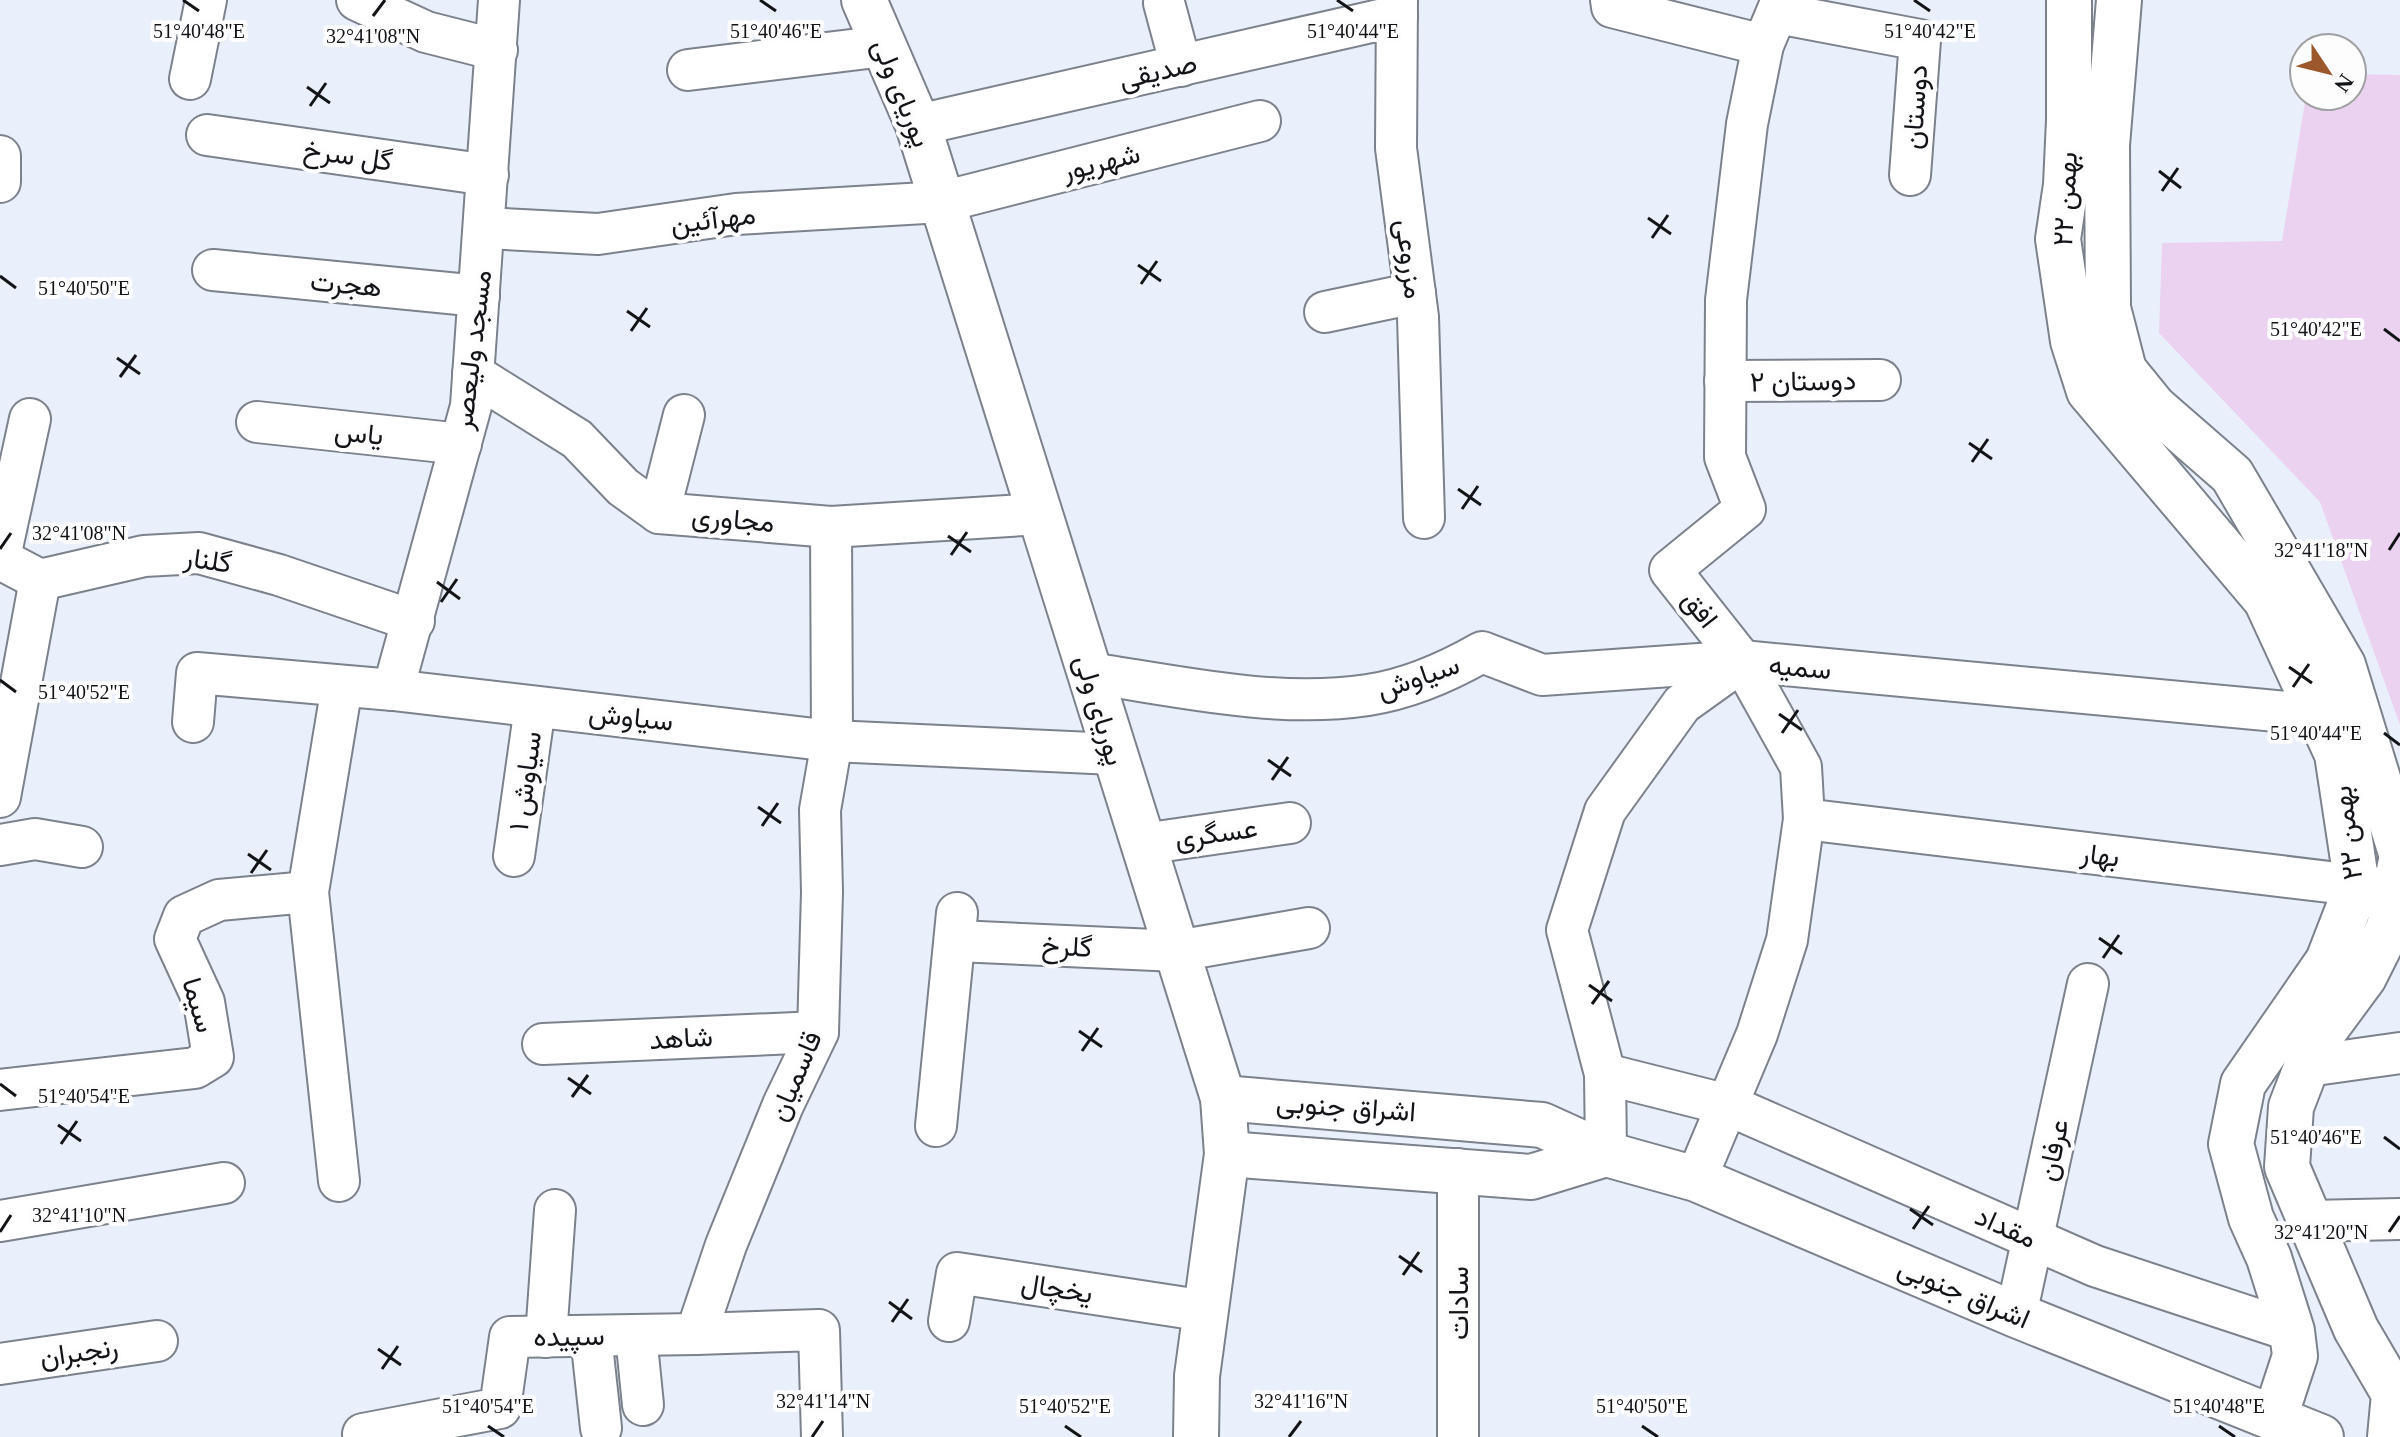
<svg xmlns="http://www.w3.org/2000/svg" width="2400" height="1437" font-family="'Times New Roman',Vazirmatn,serif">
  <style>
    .green { fill: #ebd2f1 }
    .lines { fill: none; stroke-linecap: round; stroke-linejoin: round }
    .street-casing { stroke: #7b828c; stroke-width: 44 }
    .secondary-casing { stroke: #7b828c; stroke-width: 48 }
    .street { stroke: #fff; stroke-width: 40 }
    .secondary { stroke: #fff; stroke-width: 44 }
    .ticks { fill: none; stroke: #121418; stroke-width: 3 }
    .labels { text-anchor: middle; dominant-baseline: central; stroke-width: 8; stroke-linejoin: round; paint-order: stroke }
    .street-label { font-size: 28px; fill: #121418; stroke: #fdfdfd }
    .ticks-label { font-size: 20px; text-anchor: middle; fill: #121418; stroke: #fdfdfd; stroke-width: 8; stroke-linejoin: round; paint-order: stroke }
  </style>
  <rect width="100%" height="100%" fill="#e9f0fb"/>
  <path class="green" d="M2352,74L2400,75V725L2320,502L2159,333L2162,243L2282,241L2306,96H2352Z"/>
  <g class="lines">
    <defs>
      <g id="street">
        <path d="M357,0L426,32L497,50"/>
        <path d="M1397,0L1396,148L1418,317L1424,518"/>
        <path d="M1611,0L1612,7L1763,45"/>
        <path d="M1164,3L1181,66"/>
        <path d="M1777,13L1920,40L1910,175"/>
        <path d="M688,70L884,46"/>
        <path d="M190,79L206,0"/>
        <path d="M918,125L1397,16"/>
        <path d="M207,135L488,175"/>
        <path d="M0,156V182"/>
        <path d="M485,228L598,234L736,214L942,202L1260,121"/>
        <path d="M213,270L479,296"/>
        <path d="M1325,312L1415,293"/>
        <path d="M473,374L577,439L623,487L659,513L831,527L1040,514"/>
        <path d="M1725,381L1880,380"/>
        <path d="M257,422L461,444"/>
        <path d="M659,513L684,415"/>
        <path d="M0,557L30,419"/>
        <path d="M0,559L40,580L144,556L199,553L279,575L414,621"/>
        <path d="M1089,673C1180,686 1276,709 1368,695C1408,689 1447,672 1482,652L1542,675L1742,661L2319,715"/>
        <path d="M393,690L471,406L499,0"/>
        <path d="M193,722L197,673L393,690L832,741L1114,754"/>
        <path d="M0,797L40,580"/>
        <path d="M1804,819L2388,889"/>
        <path d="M1143,844L1290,823"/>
        <path d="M0,845L35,839L82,847"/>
        <path d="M514,856L535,707"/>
        <path d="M957,941L1177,951L1309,928"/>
        <path d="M543,1044L818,1032"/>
        <path d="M2308,1066L2400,1053"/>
        <path d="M1605,1074L1728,1105L2095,1266L2292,1331"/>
        <path d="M0,1090L195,1068L213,1057L204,1002L175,939L184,916L219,900L308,892"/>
        <path d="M936,1126L957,913"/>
        <path d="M1606,1154L1605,1074L1567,930L1605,811L1682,704L1742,661"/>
        <path d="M1696,1179L1757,1034L1787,940L1804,819L1801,767L1742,661L1670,570L1745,509L1725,457L1726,300L1747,124L1763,45L1782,0"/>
        <path d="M339,1181L308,892L342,686"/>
        <path d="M0,1221L224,1183"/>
        <path d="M2310,1221L2400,1219"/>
        <path d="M2016,1315L2088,984"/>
        <path d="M949,1321L957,1273L1206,1311"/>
        <path d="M636,1335L643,1405"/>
        <path d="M591,1336L601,1428"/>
        <path d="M546,1337L555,1210"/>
        <path d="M0,1364L157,1341"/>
        <path d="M363,1434L500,1408L510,1337L696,1334"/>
        <path d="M822,1437L819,1330L696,1334L726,1245L783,1105L818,1032L822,892L820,810L832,741L831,527"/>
        <path d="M1458,1437V1169"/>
      </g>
      <g id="secondary">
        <path d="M864,0L918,125L1223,1098L1227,1154L1197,1376L1196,1437"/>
        <path d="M2069,0V120L2066,185L2058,239L2073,341L2089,391L2266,600L2337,754L2357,886L2328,961L2243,1084L2231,1144L2251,1218L2269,1258L2292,1331L2295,1356L2275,1417"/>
        <path d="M2119,0L2107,145L2108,308L2124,370L2154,407L2232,475L2343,665L2400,850"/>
        <path d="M1223,1098L1542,1125L1606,1154L1696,1179L2016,1315L2321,1437"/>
        <path d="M1227,1154L1531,1177L1606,1154"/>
        <path d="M2390,1437L2394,1394L2356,1329L2287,1167L2291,1107L2316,1042L2364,977L2389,927L2400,865"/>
      </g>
    </defs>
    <use href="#street" class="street-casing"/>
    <use href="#secondary" class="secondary-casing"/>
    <use href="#street" class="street"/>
    <use href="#secondary" class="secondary"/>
  </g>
  <path class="ticks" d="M183,0L199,11M760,0L776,11M1337,0L1353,11M1914,0L1930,11M373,16L385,0M307,87L330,103M310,106L326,83M2159,171L2181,188M2162,191L2178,168M1648,218L1671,234M1652,238L1668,215M1138,265L1161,281M0,276L16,288M1141,284L1157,261M627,311L650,327M2384,329L2400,341M631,331L647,308M117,358L140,374M120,377L136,355M1969,443L1992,459M1972,462L1988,439M1458,489L1481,505M1462,509L1478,486M948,536L971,552M0,549L11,533M2389,550L2400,533M951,555L967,532M437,582L460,599M441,602L457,579M2289,667L2312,683M0,680L16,692M2293,687L2309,664M1779,714L1802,730M1782,733L1798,710M2384,733L2400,745M1268,760L1291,776M1272,780L1288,757M758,807L781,823M762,826L778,803M248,854L271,870M251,873L267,850M2099,938L2122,954M2103,958L2119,935M1589,985L1612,1001M1592,1004L1609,981M1079,1031L1102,1047M1082,1051L1098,1028M568,1078L591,1094M0,1084L16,1096M572,1097L588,1075M58,1125L81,1141M2384,1137L2400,1149M61,1144L77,1121M1910,1209L1933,1225M1913,1229L1929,1206M0,1232L11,1215M2389,1232L2400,1216M1399,1256L1422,1272M1403,1275L1419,1252M889,1302L912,1319M892,1322L908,1299M378,1349L401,1365M382,1369L398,1346M488,1426L504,1437M1065,1426L1081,1437M1642,1426L1658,1437M2219,1426L2235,1437M812,1437L823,1421M1289,1437L1301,1421"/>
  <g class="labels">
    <g class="street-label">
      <text transform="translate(1158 71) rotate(-13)">صدیقی</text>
      <text transform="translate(902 93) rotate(68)">پوریای ولی</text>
      <text transform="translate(1915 107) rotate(-86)">دوستان</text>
      <text transform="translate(348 155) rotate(8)">گل سرخ</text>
      <text transform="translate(1101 162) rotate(-14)">شهریور</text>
      <text transform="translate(2065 199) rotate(-87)">۲۲ بهمن</text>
      <text transform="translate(713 219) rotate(-7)">مهرآئین</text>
      <text transform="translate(1410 259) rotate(83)">مزروعی</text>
      <text transform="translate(346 284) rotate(5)">هجرت</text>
      <text transform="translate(472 350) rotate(-83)">مسجد ولیعصر</text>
      <text transform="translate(1803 381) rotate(-1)">دوستان ۲</text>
      <text transform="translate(359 433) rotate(6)">یاس</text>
      <text transform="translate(733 519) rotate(5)">مجاوری</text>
      <text transform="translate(208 560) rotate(8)">گلنار</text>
      <text transform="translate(1700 609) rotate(52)">افق</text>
      <text transform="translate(1800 667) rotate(5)">سمیه</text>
      <text transform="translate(1418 677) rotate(-19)">سیاوش</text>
      <text transform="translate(1100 710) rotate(73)">پوریای ولی</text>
      <text transform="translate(631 717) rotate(6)">سیاوش</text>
      <text transform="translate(525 781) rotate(-82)">سیاوش ۱</text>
      <text transform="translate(1216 833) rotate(-8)">عسگری</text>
      <text transform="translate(2347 833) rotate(-97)">۲۲ بهمن</text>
      <text transform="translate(2100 855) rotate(7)">بهار</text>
      <text transform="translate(1067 946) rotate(3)">گلرخ</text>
      <text transform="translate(199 1005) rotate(73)">سیما</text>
      <text transform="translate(681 1038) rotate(-3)">شاهد</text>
      <text transform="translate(795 1076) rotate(-67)">قاسمیان</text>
      <text transform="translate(1346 1107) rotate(4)">اشراق جنوبی</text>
      <text transform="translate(2053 1150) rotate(-78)">عرفان</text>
      <text transform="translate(2006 1227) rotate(24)">مقداد</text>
      <text transform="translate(1057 1288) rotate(9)">یخچال</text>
      <text transform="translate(1964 1293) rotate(23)">اشراق جنوبی</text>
      <text transform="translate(1458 1303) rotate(-90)">سادات</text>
      <text transform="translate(569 1336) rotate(-1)">سپیده</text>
      <text transform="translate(79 1352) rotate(-8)">رنجبران</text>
    </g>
  </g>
  <g class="ticks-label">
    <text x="199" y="38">51°40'48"E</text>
    <text x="776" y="38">51°40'46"E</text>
    <text x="1353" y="38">51°40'44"E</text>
    <text x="1930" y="38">51°40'42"E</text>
    <text x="373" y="43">32°41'08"N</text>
    <text x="84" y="295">51°40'50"E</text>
    <text x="2316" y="336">51°40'42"E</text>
    <text x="79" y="540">32°41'08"N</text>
    <text x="2321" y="557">32°41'18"N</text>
    <text x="84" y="699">51°40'52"E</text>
    <text x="2316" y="740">51°40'44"E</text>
    <text x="84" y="1103">51°40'54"E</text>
    <text x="2316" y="1144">51°40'46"E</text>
    <text x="79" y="1222">32°41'10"N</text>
    <text x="2321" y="1239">32°41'20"N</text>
    <text x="823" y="1408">32°41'14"N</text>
    <text x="1301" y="1408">32°41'16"N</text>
    <text x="488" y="1413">51°40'54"E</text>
    <text x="1065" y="1413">51°40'52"E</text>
    <text x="1642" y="1413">51°40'50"E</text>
    <text x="2219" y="1413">51°40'48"E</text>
  </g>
  <g transform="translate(2328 72) rotate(125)"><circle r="38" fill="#fdfdfd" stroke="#9fa0a1" stroke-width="2"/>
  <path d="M0-6L14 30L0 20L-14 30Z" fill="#9d572c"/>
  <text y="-12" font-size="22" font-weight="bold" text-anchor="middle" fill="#121418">N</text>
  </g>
</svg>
